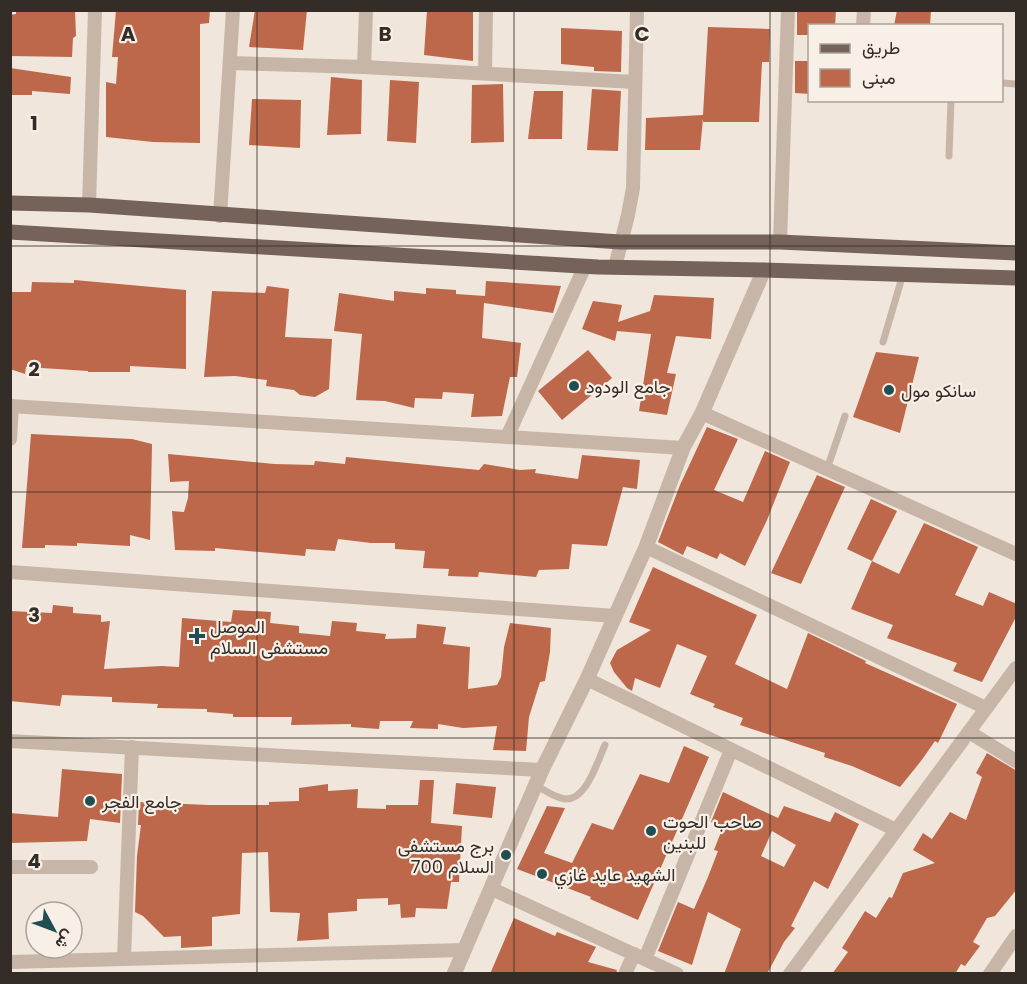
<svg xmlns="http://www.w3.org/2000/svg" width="1027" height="984" font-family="Poppins,Vazirmatn,sans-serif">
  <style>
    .building { fill: #bd684b; fill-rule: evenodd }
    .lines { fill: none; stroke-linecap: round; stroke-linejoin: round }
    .service { stroke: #c7b6a8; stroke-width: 7 }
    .minor { stroke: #c7b6a8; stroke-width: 14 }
    .tertiary { stroke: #c7b6a8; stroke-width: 15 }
    .primary { stroke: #75635a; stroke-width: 15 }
    .grid { fill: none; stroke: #342c27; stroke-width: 1.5; stroke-opacity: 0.55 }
    .poi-dot { fill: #204e52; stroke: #f8f0e7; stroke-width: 2 }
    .labels { text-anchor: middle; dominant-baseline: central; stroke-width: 4.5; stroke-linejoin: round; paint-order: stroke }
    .poi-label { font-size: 18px; fill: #342c27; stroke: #f8f0e7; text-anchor: start }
    .grid-label { font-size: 20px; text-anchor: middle; font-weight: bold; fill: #342c27; stroke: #f8f0e7; stroke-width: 4.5; stroke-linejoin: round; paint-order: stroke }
  </style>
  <rect width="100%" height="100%" fill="#f0e6db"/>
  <g class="building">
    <path d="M16,10H75L76,36L73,38L72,57L10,56V15L16,14Z"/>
    <path d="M116,10H210L209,23L200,24V143L153,142L106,137V82L116,84L118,57H112Z"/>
    <path d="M255,10H307L303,50L249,47Z"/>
    <path d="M427,10H473V61L424,55Z"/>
    <path d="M797,10H836L835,26H810V35H797Z"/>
    <path d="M897,10H931L930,26H894Z"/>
    <path d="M708,27L770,29L769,62H762L759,122H702L703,119L700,150H645L646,118L703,115Z"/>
    <path d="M561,28L622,31L621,72L594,71V67L561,64Z"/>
    <path d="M795,61H810V94L795,93Z"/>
    <path d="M10,68L71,77L70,94L32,91V95H10Z"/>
    <path d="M331,77L362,80L361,134L327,135Z"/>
    <path d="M390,80L419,82L416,143L387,141Z"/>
    <path d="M503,84L504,142L471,143L472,85Z"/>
    <path d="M592,89L621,91L618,151L587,150Z"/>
    <path d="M534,91H563L562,139H528Z"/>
    <path d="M252,99L301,100L300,148L249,145Z"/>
    <path d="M74,280L186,290V369L130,366V372H88V371L26,367L25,374L10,369V292H31L32,282L74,283Z"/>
    <path d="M486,281L561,286L553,313L484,303L482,338L521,343L517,377H510L502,416L471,417L474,394L443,392L442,399L415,398L414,408L385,401L356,400L362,334L334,331L339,293L394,301V291L426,294V288L456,290V294L485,296Z"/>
    <path d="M267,286L289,289L285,337L332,339L329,389L315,397L300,395L294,390L266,386L267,380L235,376L204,377L212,291L265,293Z"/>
    <path d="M654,295L714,298L711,339L676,336L667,373L676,374L667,415L639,411L651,334L617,331L615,341L582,329L593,301L622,305L618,322L650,311Z"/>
    <path d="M588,350L612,378L562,420L538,391Z"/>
    <path d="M876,352L919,357L900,433L853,417Z"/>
    <path d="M707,427L738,439L714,490L743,502L765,451L790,462L767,520L745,566L720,553L717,559L687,546L683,555L658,542L680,485Z"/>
    <path d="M31,434L132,439L152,444L150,540L130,535V546L77,543V546L45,545V548H22Z"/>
    <path d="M168,454L274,464L314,465L315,461L345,464L346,457L479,470L484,464L520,470L536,469L535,473L578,479L582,455L640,460L637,489L623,487L607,546L572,544L569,569L539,570L536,577L479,572L478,577L448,576L449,569L423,568L425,551L395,549V543H371L338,539L335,551L306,549L305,556L215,548V551L175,550L172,511L184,512L188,498L189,481L170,482Z"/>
    <path d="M817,475L845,487L801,584L771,573Z"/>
    <path d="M871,499L897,511L872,561L847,549Z"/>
    <path d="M924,523L978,547L955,595L983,606L989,592L1017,604V615L982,682L953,671L957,663L887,638L893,625L851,609L872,561L899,574Z"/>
    <path d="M653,567L757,615L735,664L787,689L808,633L866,661L865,663L957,704L938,743L935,741L921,761L900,787L852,766L824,757L825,753L740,725L743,718L713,707L715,704L690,694L707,656L677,644L660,688L635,678L632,691L627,688L614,672L610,663L617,650L651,630L629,622Z"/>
    <path d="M53,605L73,607V613L101,615V622L110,621L104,669L162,666L179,667L182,618L231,622L233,610L271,612L270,623L299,626V633L330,636L332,621L357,623L356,631L386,634L385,639L416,638L417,624L446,627L443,644L470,647L468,689L497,685L501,677L504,647L510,623L551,628L550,652L545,681L540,682L529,717L526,751L493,750L497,726L463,728L438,724V729L410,728L413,721H380L379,729L351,727V724L291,725L292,717H233V714L207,712V709L157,708L158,704L112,702V697L62,695L60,706L10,701V611L52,613Z"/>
    <path d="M684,746L709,757L638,920L590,899L591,897L517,869L547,806L565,808L544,853L572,863L592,823L613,830L640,774L669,783Z"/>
    <path d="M987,753L1017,771V889L995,916L987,918L973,942L980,946L965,966L961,964L955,974H832L848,952L842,948L865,911L876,918L889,897L892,898L903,873L935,863L913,850L923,833L932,839L950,812L966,820L982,777L976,773Z"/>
    <path d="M62,769L122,774L120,823L90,819L87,841L10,843V813L58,817Z"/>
    <path d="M420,780H434L431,823L462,826L459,882H451L447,909L416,908L415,917L401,918L400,904L388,905V898L357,899V911L328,913L329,939L297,941L300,913L270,912L268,852L242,853L240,914L212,917V946L181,948V936L164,937L143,916L135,912L137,856L141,825H138L139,802L209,805H269V802L299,801V788L328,784V791L358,789L357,808L386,809V805H418Z"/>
    <path d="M456,783L496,787L492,818L453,814Z"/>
    <path d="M723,792L778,818L784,806L830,822L835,812L859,824L828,889L814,881L791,926L795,928L784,942L767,974H724L741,929L708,912L692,965L658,951L678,902L694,909L708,877L718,851L714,850L723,827L711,822ZM772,831L796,845L784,867L761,856Z"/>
    <path d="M514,918L555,936L557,932L596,947L588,962L617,970L616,974H490Z"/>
  </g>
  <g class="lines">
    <g class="service">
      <path d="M1002,83L1016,84"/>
      <path d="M949,156L951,100"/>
      <path d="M883,342L903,274"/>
      <path d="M827,469L845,416"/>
      <path d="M535,785C543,789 552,796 561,798C585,806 597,762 605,745"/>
    </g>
    <g class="minor">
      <path d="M863,26L864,10"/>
      <path d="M231,63L364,67L634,82"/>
      <path d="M364,67L366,10"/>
      <path d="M485,73L486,10"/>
      <path d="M89,205L95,10"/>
      <path d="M220,216L233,10"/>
      <path d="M780,242L788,10"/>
      <path d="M615,267L628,215L633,188L637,10"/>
      <path d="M10,406L683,448"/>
      <path d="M702,413L1016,554"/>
      <path d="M507,437L585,266"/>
      <path d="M10,439L12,406"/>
      <path d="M646,547L986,708"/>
      <path d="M10,572L615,616"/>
      <path d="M587,679L896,830"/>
      <path d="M969,732L1016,761"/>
      <path d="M10,741L542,770"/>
      <path d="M10,867H91"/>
      <path d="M492,889L677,974"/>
      <path d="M124,959L132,747"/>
      <path d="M645,959L731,750"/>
      <path d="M10,962L464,950"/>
      <path d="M625,974L634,954"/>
      <path d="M790,974L1016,668"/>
      <path d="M990,974L1016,936"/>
    </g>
    <path class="tertiary" d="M454,974L542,770L587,679L646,547L683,448L702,413L764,270"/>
    <g class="primary">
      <path d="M10,203L89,205L620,242H780L1016,253"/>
      <path d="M10,232L598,267L764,270L1016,278"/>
    </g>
  </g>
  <path class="grid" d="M257,10V974M514,10V974M770,10V974M10,246H1016M10,492H1016M10,738H1016"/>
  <g class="poi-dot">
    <circle cx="574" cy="386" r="6"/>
    <circle cx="889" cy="390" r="6"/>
    <path d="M194 627h6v6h6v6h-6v6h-6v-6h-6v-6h6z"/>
    <circle cx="90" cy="801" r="6"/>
    <circle cx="651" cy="831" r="6"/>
    <circle cx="506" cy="855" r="6"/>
    <circle cx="542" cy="874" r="6"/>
  </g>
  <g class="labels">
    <g class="poi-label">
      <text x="586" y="386">جامع الودود</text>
      <text x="901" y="390">سانكو مول</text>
      <text x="210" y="626">الموصل<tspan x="210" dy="21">مستشفى السلام</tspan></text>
      <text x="102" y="801">جامع الفجر</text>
      <text x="663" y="821">صاحب الحوت<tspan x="663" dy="21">للبنين</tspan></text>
      <text x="494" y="845" text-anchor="end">برج مستشفى<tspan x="494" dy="21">السلام 700</tspan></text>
      <text x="554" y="874">الشهيد عايد غازي</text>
    </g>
  </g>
  <g class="grid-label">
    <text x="128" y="41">A</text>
    <text x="385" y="41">B</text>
    <text x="642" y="41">C</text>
    <text x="34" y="130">1</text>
    <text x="34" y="376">2</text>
    <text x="34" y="622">3</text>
    <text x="34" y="868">4</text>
  </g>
  <rect width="1027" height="984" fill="none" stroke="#342c27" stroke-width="24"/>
  <rect x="808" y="24" width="195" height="78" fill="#f8f0e7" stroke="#aaa29a" stroke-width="1.5"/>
  <rect x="820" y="44" width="30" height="9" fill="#75635a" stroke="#aaa29a" stroke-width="1.5"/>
  <text x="862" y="54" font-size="18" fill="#342c27">طريق</text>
  <rect x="820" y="69" width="30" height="18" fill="#bd684b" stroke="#aaa29a" stroke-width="1.5"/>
  <text x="862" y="84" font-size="18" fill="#342c27">مبنى</text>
  <g transform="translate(54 930) rotate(131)"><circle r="28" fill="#f8f0e7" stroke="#aaa29a" stroke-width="1.5"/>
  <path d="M0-4.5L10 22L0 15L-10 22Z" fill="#204e52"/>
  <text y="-9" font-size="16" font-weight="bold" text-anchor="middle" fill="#342c27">ش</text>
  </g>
</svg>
